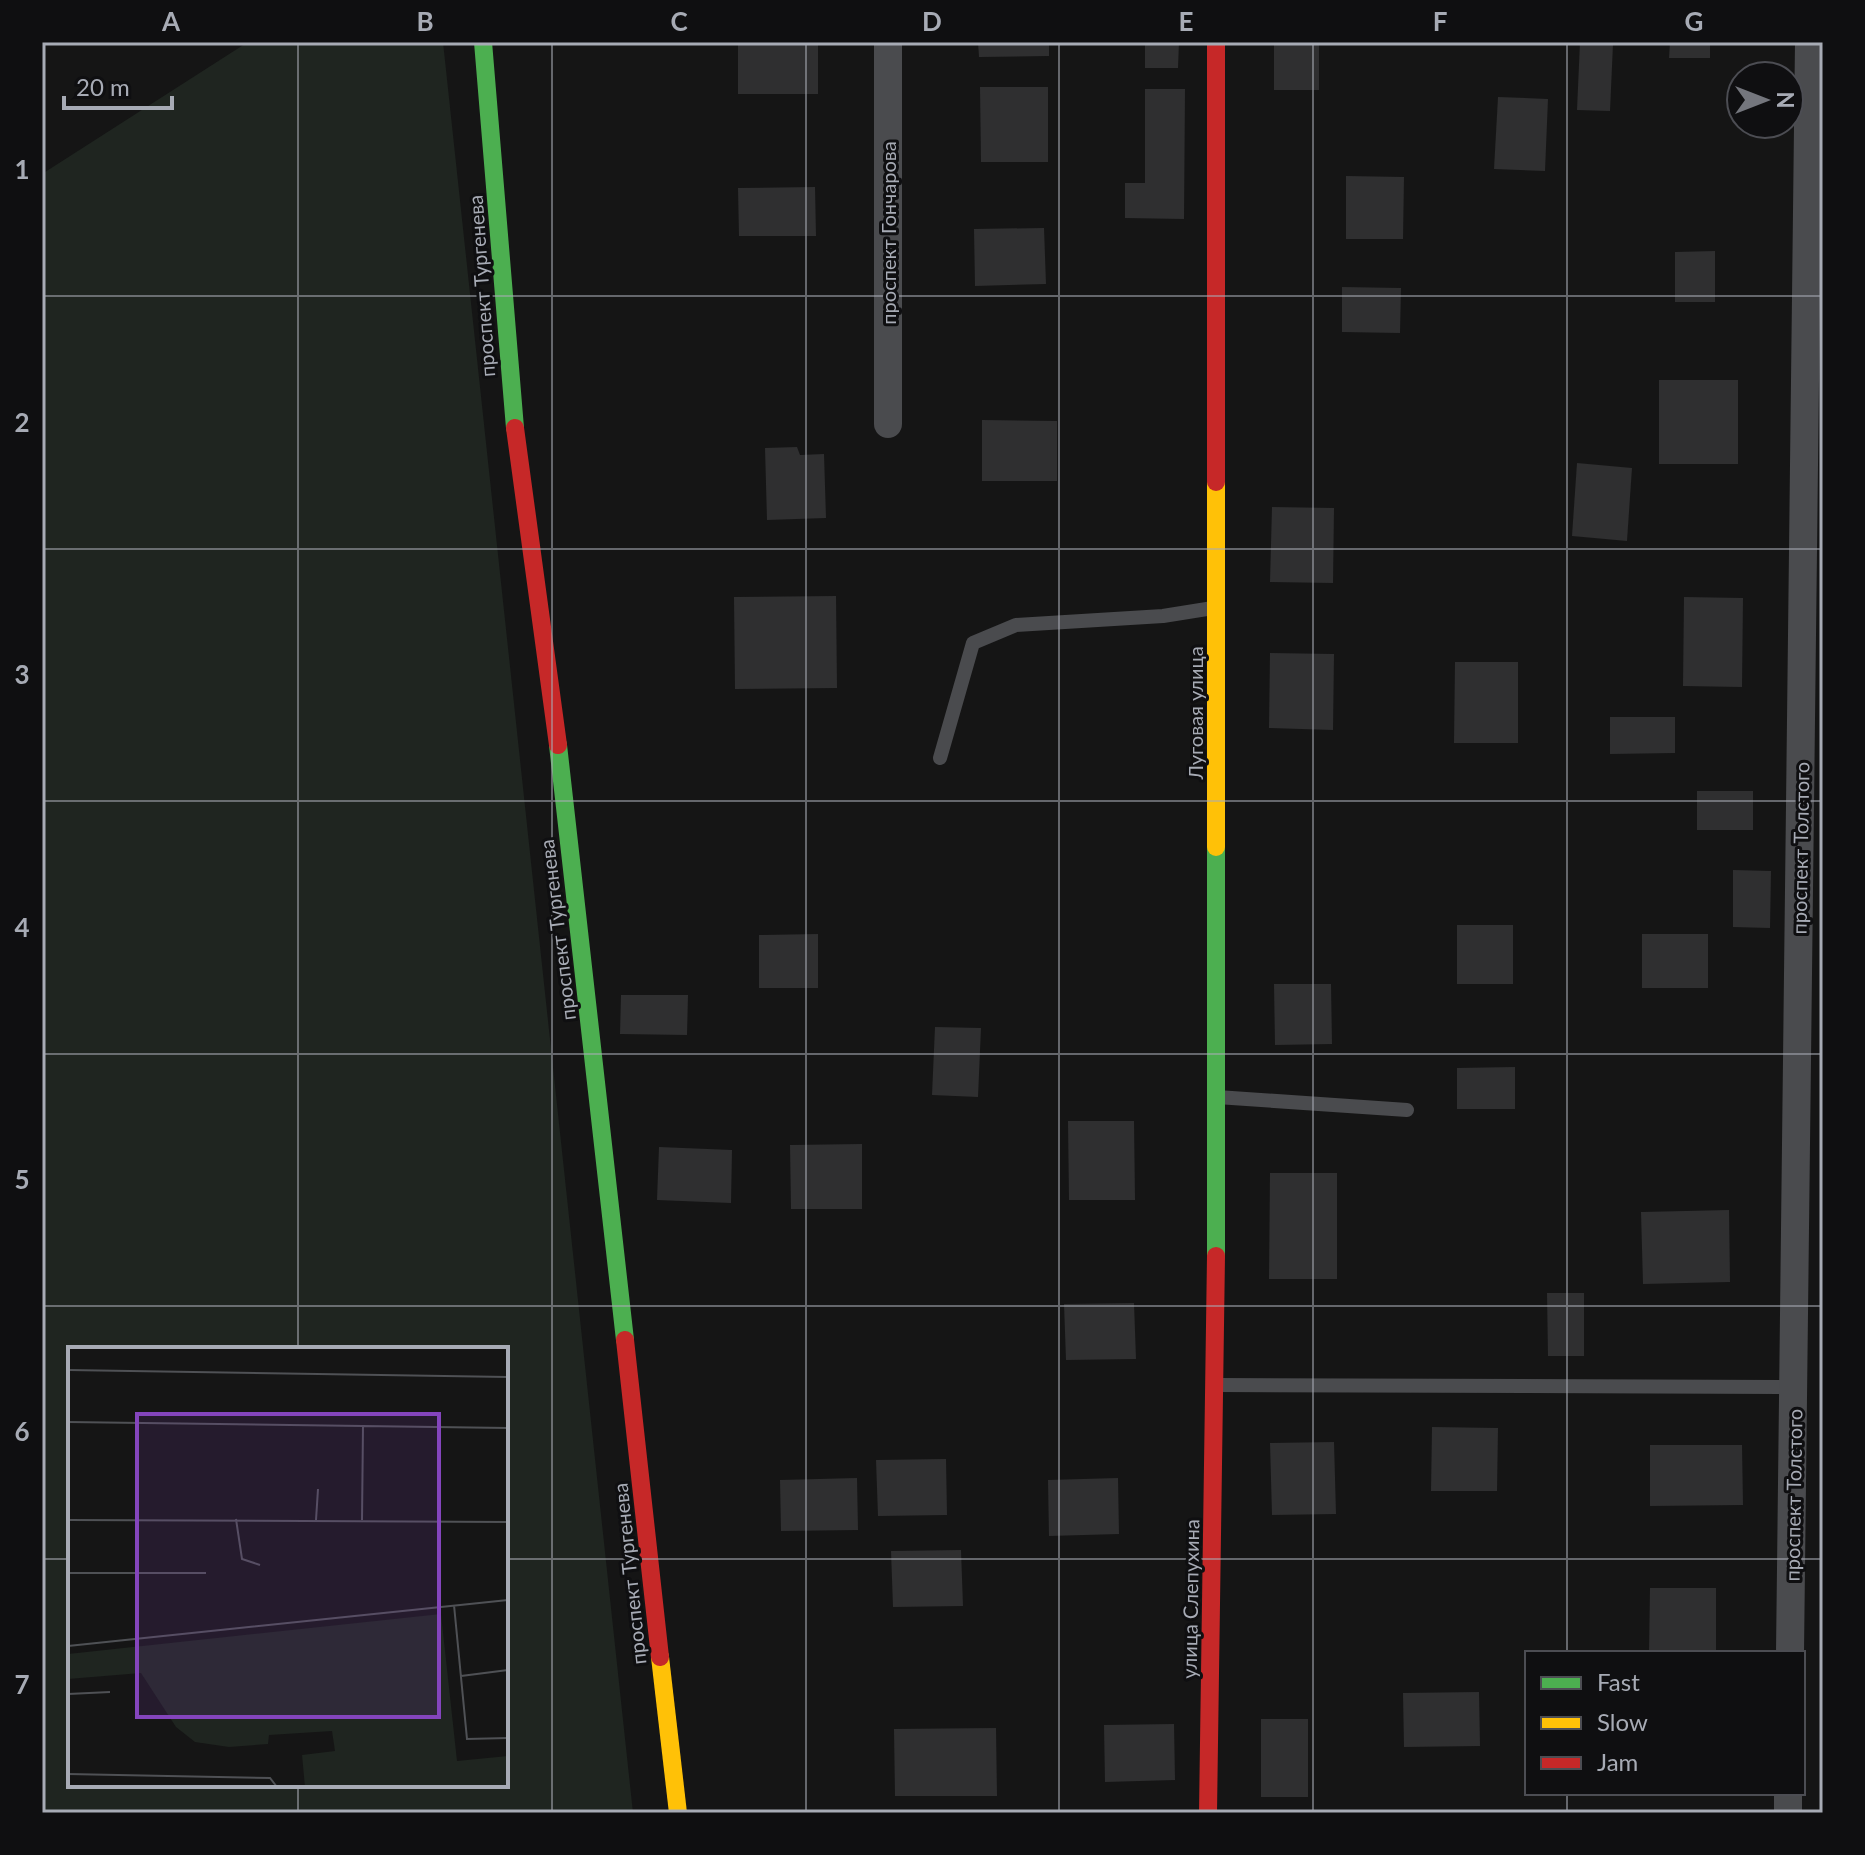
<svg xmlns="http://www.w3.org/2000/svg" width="1865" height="1855" font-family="Lato,sans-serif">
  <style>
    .green { fill: #1f2520; fill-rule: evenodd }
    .building { fill: #2f2f30 }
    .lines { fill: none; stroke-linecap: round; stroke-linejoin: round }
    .lane { stroke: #4a4b4e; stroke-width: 14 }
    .street { stroke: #4a4b4e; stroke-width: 28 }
    .fast { stroke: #4caf50; stroke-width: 18 }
    .slow { stroke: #ffc107; stroke-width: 18 }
    .jam { stroke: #c62828; stroke-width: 18 }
    .grid { fill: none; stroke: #a7abb5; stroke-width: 2; stroke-opacity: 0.55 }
    .labels { text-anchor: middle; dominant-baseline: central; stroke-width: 6; stroke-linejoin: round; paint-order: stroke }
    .street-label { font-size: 20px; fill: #a7abb5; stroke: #0f0f11 }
    .inset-road { fill: none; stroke: #4f5155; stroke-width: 2 }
    .view { fill: #8445bd; fill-opacity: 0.15; stroke: #8445bd; stroke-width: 4 }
    .inset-edge { fill: none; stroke: #a7abb5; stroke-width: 4 }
    .neatline { fill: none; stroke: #a7abb5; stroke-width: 3 }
    .grid-label { font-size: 26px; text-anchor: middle; font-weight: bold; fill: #a7abb5 }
  </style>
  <rect width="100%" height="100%" fill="#151515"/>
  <path class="green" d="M248,42H443L633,1813H42V174ZM70,1349H506V1785H70Z"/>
  <g class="building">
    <rect x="738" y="42" width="80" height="52"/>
    <path d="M978,42H1049V56L979,57Z"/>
    <path d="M1145,42H1179L1178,68H1145Z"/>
    <rect x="1274" y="42" width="45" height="48"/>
    <path d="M1580,42L1613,44L1610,111L1577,110Z"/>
    <path d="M1670,42H1710V58H1669Z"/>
    <path d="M980,87H1048V162H981Z"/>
    <path d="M1145,89H1185L1184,219L1125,218V183H1145Z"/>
    <path d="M1498,97L1548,99L1545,171L1494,169Z"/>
    <path d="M1346,176L1404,177L1403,239H1346Z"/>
    <path d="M815,187L816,236H739L738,188Z"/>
    <path d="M1044,228L1046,284L975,286L974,229Z"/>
    <path d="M1715,251V302H1675V252Z"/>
    <path d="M1342,287L1401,288L1400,333L1342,332Z"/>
    <rect x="1659" y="380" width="79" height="84"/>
    <path d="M982,420L1057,421V481H982Z"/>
    <path d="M797,447L800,455L824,454L826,518L767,520L765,448Z"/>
    <path d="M1577,463L1632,468L1627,541L1572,536Z"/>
    <path d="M1272,507L1334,508L1333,583L1270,582Z"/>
    <path d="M836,596L837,688L735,689L734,597Z"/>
    <path d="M1684,597L1743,598L1742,687L1683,686Z"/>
    <path d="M1270,653L1334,654L1333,730L1269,728Z"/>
    <path d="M1455,662H1518V743H1454Z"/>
    <path d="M1610,717H1675V753L1610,754Z"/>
    <rect x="1697" y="791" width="56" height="39"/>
    <path d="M1733,870L1771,871L1770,928L1733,927Z"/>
    <rect x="1457" y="925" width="56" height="59"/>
    <path d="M818,934V988H759V935Z"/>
    <rect x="1642" y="934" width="66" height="54"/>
    <path d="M1274,984H1331L1332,1044L1275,1045Z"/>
    <path d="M621,995H688L687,1035L620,1034Z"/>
    <path d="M935,1027L981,1028L978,1097L932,1095Z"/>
    <path d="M1515,1067V1109H1457V1068Z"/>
    <path d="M1068,1121H1134L1135,1200H1069Z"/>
    <path d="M862,1144V1209H791L790,1145Z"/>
    <path d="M659,1147L732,1150L731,1203L657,1200Z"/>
    <path d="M1270,1173H1337V1279H1269Z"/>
    <path d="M1729,1210L1730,1282L1643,1284L1641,1212Z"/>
    <path d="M1547,1293H1584V1356H1548Z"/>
    <path d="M1134,1303L1136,1359L1066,1360L1064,1304Z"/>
    <path d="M1432,1427L1498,1428L1497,1491H1431Z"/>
    <path d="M1334,1442L1336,1514L1272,1515L1270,1443Z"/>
    <path d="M1650,1445H1742L1743,1505L1650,1506Z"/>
    <path d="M946,1459L947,1515L878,1516L876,1460Z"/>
    <path d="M857,1478L858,1530L781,1531L780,1480Z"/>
    <path d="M1118,1478L1119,1534L1049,1536L1048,1480Z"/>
    <path d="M961,1550L963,1606L893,1607L891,1551Z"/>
    <path d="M1650,1588H1716V1653H1649Z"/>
    <path d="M1479,1692L1480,1746L1404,1747L1403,1693Z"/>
    <rect x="1261" y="1719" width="47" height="78"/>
    <path d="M1174,1724L1175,1780L1105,1782L1104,1725Z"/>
    <path d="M996,1728L997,1796H895L894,1729Z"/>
    <rect x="810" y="1810" width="40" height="3"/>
  </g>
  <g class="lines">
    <g class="lane">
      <path d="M940,758L973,643L1016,625L1163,616L1213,608"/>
      <path d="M1217,1097L1407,1110"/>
      <path d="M1217,1385L1794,1387"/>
    </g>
    <g class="street">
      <path d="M888,42V424"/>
      <path d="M1790,1653L1809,42"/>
      <path d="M1788,1813V1793"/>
    </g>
    <g class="fast">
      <path d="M483,42L515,428"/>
      <path d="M558,745L625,1340"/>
      <path d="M1216,847V1256"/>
    </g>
    <g class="slow">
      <path d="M1216,482V847"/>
      <path d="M660,1657L678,1813"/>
    </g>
    <g class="jam">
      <path d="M1216,42V482"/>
      <path d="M515,428L558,745"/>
      <path d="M625,1340L660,1657"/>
      <path d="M1208,1813L1216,1256"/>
    </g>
  </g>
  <path class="grid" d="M298,42V1349M552,42V1813M806,42V1813M1059,42V1813M1313,42V1813M1567,42V1653M42,296H1823M42,549H1823M42,801H1823M42,1054H1823M42,1306H1823M42,1559H70M506,1559H1823M298,1785V1813M1567,1793V1813"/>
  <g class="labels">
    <g class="street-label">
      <text transform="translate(888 233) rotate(-90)">проспект Гончарова</text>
      <text transform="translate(481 286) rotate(-94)">проспект Тургенева</text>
      <text transform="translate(1195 713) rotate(-90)">Луговая улица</text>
      <text transform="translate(1800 848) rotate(-89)">проспект Толстого</text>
      <text transform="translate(557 930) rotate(-97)">проспект Тургенева</text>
      <text transform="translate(1793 1495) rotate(-89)">проспект Толстого</text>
      <text transform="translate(629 1574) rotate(-96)">проспект Тургенева</text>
      <text transform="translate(1190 1599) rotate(-89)">улица Слепухина</text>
    </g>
  </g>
  <g transform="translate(68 1347)">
    <rect width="440" height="440" fill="#151515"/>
    <path d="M373,267L389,414L440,409V440H237L234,408L267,404L264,384L201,388L200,397L161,400L127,395L108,380L73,326L0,332V307Z" fill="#1f2520"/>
    <path class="inset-road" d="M0,23L440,30M0,75L440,81M168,172L174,212L192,218M0,173L440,175M248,173L250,142M294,173L295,79M0,226H138M386,258L399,392L440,391M0,299L440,253M393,329L440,323M0,347L42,345M0,427L202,431L209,440"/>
    <path class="view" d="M69,67H371V370H69Z"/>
    <rect width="440" height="440" class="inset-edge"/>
  </g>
  <rect width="1865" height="1855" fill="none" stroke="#0f0f11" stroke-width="88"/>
  <rect x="1525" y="1651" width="280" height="144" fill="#0f0f11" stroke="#4c4d53" stroke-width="2"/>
  <rect x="1541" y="1677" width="40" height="12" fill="#4caf50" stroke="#4c4d53" stroke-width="2"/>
  <text x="1597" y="1691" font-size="24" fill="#a7abb5">Fast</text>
  <rect x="1541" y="1717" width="40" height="12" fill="#ffc107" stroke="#4c4d53" stroke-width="2"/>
  <text x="1597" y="1731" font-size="24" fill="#a7abb5">Slow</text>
  <rect x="1541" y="1757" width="40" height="12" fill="#c62828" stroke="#4c4d53" stroke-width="2"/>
  <text x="1597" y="1771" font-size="24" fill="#a7abb5">Jam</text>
  <g transform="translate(1765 100) rotate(90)"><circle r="38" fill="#0f0f11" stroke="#4c4d53" stroke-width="2"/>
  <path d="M0-6L14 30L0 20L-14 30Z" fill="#74767d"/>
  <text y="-12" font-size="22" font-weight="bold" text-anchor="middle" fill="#a7abb5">N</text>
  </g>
  <path d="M64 96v12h108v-12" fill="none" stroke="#a7abb5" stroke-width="4"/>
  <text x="76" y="96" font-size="24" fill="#a7abb5" stroke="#0f0f11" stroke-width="6" paint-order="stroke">20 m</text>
  <rect x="44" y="44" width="1777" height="1767" class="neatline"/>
  <g class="grid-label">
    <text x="171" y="31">A</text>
    <text x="425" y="31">B</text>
    <text x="679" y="31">C</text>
    <text x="932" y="31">D</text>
    <text x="1186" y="31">E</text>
    <text x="1440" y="31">F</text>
    <text x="1694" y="31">G</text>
    <text x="22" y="179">1</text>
    <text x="22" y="432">2</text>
    <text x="22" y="684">3</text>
    <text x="22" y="937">4</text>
    <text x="22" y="1189">5</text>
    <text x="22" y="1441">6</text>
    <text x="22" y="1694">7</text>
  </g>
</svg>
